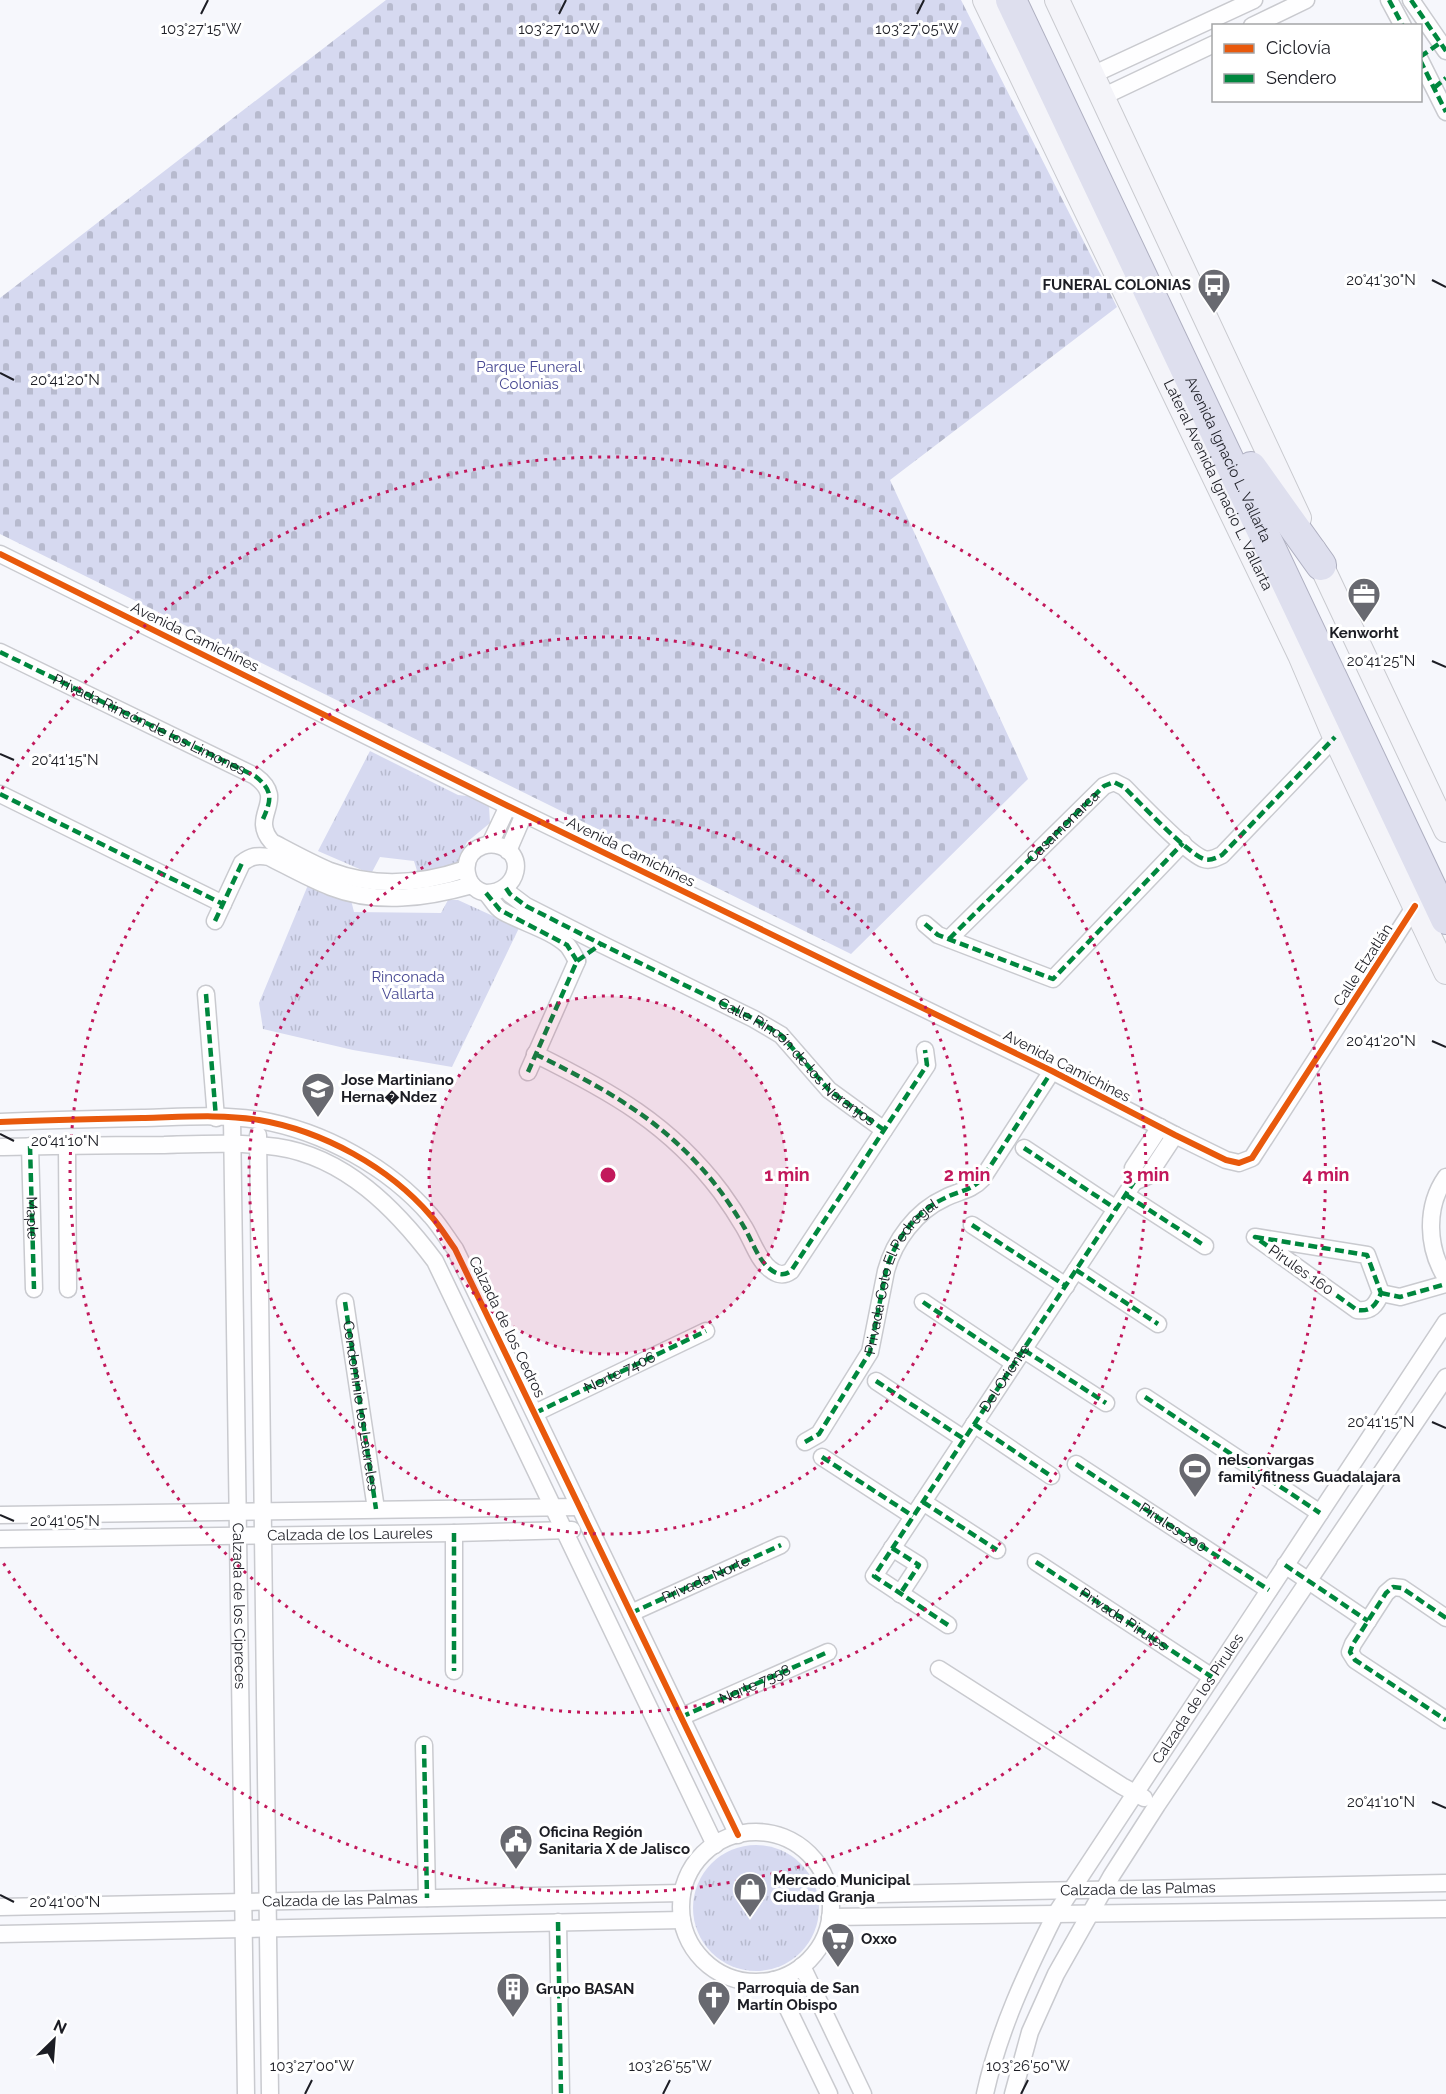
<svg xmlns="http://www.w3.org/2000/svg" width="1446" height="2094" font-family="Raleway,sans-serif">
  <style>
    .grass { fill: url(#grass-tufts) }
    .cemetery { fill: url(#cemetery-stones) }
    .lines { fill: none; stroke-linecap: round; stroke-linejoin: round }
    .street-casing { stroke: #c9cacf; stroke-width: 19 }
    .secondary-casing { stroke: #c9cacf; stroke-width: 26 }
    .highway-casing { stroke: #afb0c1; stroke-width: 32 }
    .street { stroke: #fefeff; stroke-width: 16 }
    .secondary { stroke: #f4f4f9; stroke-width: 24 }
    .highway { stroke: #dedfee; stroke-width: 30 }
    .quiet { stroke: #00873e; stroke-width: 4.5; stroke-dasharray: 9 4.5; stroke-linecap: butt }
    .cycleway-casing { stroke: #fff; stroke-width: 10 }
    .cycleway { stroke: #e8590c; stroke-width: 6 }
    .ticks { fill: none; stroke: #1c1d24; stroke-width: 2 }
    .ring { fill: none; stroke: #c2185b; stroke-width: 3; stroke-dasharray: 3 6 }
    .labels { text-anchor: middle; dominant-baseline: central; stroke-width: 6; stroke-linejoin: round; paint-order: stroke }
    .poi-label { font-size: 15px; font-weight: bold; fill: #1c1d24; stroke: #fff; text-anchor: start }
    .park-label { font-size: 15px; fill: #484993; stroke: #fff }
    .street-label { font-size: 15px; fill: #1c1d24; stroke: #fff }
    .ticks-label { font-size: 15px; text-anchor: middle; fill: #1c1d24; stroke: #fff; stroke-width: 6; stroke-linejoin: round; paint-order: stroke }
    .centre { fill: #c2185b; stroke: #fff; stroke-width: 3 }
    .ring-label { font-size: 18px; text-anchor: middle; font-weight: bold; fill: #c2185b; stroke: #fff; stroke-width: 6; stroke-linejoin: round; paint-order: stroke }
  </style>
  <defs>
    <pattern id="grass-tufts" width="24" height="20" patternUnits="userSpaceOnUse" patternTransform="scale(1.5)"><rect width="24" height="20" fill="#d6d9f0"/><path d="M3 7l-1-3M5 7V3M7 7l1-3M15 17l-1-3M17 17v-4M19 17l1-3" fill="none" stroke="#b7bace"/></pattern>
    <pattern id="cemetery-stones" width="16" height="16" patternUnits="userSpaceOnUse" patternTransform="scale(1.5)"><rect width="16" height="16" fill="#d6d9f0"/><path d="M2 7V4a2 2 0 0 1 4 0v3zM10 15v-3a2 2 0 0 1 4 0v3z" fill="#b7bace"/></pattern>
  </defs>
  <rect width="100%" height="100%" fill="#f6f7fc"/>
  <g class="grass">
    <path d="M370,751L458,795L476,797L489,806L490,823L467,842L457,863L418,874L414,861L380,857L371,874L318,851Z"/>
    <path d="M308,885L351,900L354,912L441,913L448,900H458L519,928L452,1067L353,1050L263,1029L259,1003Z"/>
    <circle cx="756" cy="1908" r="63"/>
  </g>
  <path class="cemetery" d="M386,0H961L1117,307L890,480L1028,779L851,954L0,534V298Z"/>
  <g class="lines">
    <defs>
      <g id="street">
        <path d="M1389,0L1403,26"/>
        <path d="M1411,0L1446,51"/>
        <path d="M1252,26L1306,0"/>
        <path d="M1420,60L1446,112"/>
        <path d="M1092,75L1254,0"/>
        <path d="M1102,97L1214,44"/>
        <path d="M0,554L508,806L1052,1071L1175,1135L1226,1160L1239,1163L1252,1158L1415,906"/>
        <path d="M0,652L255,776C289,801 248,815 272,842C291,852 311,863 330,871C375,888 422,884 466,869"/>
        <path d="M0,794L223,904"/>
        <path d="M490,844L508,806"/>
        <path d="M508,851L524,814"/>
        <path d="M506,888L510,894L526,906L601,944L754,1019L781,1035L829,1090L884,1130"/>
        <path d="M486,893C519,893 528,851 496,845C487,843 477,847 471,854C463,865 466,883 478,890C483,893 483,891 487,894C492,899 495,907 502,911C521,922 551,930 567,945C571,949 574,956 577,961"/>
        <path d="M215,921L242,863C251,856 257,855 269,857C289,867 310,879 331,887C377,905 426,898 472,885"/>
        <path d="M925,924L938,935L1053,979L1183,843"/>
        <path d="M949,939L1104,786L1114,782L1124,787C1138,801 1188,854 1204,859C1210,861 1216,858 1222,855L1335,737"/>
        <path d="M206,994L216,1118"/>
        <path d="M535,1054C610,1091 670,1124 721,1192C729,1203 737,1215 744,1227C752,1240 758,1260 770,1269C777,1275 784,1276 791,1271L927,1065L925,1050"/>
        <path d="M528,1072L577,961"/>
        <path id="s1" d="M232,1118L246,2094"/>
        <path d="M0,1122C48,1120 97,1119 145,1118C183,1117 222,1114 259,1120C323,1131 389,1167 431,1216C440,1226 447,1238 455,1249L738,1835"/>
        <path d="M258,1135L270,2094"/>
        <path id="s2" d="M30,1146L34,1289"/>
        <path d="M67,1146L68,1289"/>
        <path d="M0,1147C55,1146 109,1145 164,1145C201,1144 240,1142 277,1147C345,1157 396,1209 435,1261L715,1845"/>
        <path d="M1024,1148L1116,1209"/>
        <path d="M1446,1177C1425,1207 1427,1248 1446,1278"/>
        <path d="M1134,1182L1148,1176L1175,1135"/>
        <path d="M1134,1182L1133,1168L1160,1127"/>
        <path d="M1126,1195L1205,1246"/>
        <path d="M972,1225L1066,1286"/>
        <path d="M1255,1237L1367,1255L1381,1293C1376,1305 1371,1312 1357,1310Z"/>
        <path d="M1076,1270L1158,1324"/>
        <path d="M1381,1293L1400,1297L1446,1284"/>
        <path d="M345,1302L376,1509"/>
        <path d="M923,1302L1014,1363"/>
        <path d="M1024,1350L1106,1403"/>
        <path d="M876,1381L964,1439"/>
        <path d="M1145,1397L1320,1513"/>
        <path d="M535,1413L706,1331"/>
        <path d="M974,1424L1051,1476"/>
        <path d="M805,1442L819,1434L870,1352L886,1271C894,1241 916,1211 945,1198C958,1191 971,1191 982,1179L1052,1071"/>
        <path d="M822,1457L913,1516"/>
        <path id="s3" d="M1076,1464L1269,1590"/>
        <path d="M923,1502L997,1550"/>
        <path d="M0,1515L580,1507"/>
        <path d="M454,1533V1671"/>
        <path id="s4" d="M0,1539L454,1533L572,1530"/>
        <path d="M892,1548L919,1565L900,1594"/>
        <path id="s5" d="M1036,1562L1212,1677"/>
        <path d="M1285,1565L1368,1621"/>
        <path d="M631,1613L781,1545"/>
        <path d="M1446,1618L1402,1588L1393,1587L1386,1593L1353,1644L1350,1652L1355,1660L1446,1720"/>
        <path id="s6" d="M948,1625L874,1576L1134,1182"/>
        <path d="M939,1669L1122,1786L1144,1798"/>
        <path id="s7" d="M681,1717L828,1652"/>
        <path d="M424,1745L427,1898"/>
        <circle cx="756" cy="1907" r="75"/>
        <path id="s8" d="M829,1895L1446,1883"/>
        <path id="s9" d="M0,1907L682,1893"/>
        <path d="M830,1917L1446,1909"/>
        <path d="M558,1922L561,2093"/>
        <path d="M0,1934L682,1920"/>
        <path d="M802,1966L863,2094"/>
        <path d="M774,1980L829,2094"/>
        <path id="s10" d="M985,2094C999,2030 1026,1973 1055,1915L1446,1322"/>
        <path d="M1013,2094L1030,2032L1056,1974L1112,1875L1157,1805L1446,1377"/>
      </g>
      <g id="secondary">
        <path id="s11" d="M985,0L1300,655L1335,737L1446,972"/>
        <path d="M1057,0L1299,518"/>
        <path d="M1314,550L1446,830"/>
      </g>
      <g id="highway">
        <path id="s12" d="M1011,0L1446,919"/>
        <path d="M1251,467L1321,565"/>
      </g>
    </defs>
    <use href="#street" class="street-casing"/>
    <use href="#secondary" class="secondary-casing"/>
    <use href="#highway" class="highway-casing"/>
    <use href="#street" class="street"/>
    <use href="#secondary" class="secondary"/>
    <use href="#highway" class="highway"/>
    <g class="quiet">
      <path d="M1389,0L1403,26"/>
      <path d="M1411,0L1446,51"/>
      <path d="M1420,57L1440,43"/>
      <path d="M1420,60L1446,112"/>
      <path d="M1434,88L1446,78"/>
      <path id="s13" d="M0,652L255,776C273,790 272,799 263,819"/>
      <path d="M0,794L223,904"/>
      <path id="s14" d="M506,888L510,894L526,906L601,944L754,1019L781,1035L829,1090L884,1130"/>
      <path d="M486,893L500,910L567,945L577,961"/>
      <path d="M215,921L242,863"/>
      <path d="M925,924L938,935L1053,979L1183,843"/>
      <path id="s15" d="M949,939L1104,786L1114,782L1124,787C1138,801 1188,854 1204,859C1210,861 1216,858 1222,855L1335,737"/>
      <path d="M577,961L601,944"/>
      <path d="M206,994L216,1118"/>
      <path d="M535,1054C610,1091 670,1124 721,1192C729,1203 737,1215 744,1227C752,1240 758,1260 770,1269C777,1275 784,1276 791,1271L927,1065L925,1050"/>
      <path d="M528,1072L577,961"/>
      <path d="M30,1146L34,1289"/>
      <path d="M1024,1148L1116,1209"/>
      <path d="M1126,1195L1205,1246"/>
      <path d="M972,1225L1066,1286"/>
      <path d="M1255,1237L1367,1255L1381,1293C1376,1305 1371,1312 1357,1310Z"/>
      <path d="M1076,1270L1158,1324"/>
      <path d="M1381,1293L1400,1297L1446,1284"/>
      <path id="s16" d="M345,1302L376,1509"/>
      <path d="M923,1302L1014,1363"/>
      <path d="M1024,1350L1106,1403"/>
      <path d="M876,1381L964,1439"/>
      <path d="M1145,1397L1320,1513"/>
      <path id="s17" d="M535,1413L706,1331"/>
      <path d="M974,1424L1051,1476"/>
      <path id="s18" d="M805,1442L819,1434L870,1352L886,1271C894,1241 916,1211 945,1198C958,1191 971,1191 982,1179L1052,1071"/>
      <path d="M822,1457L913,1516"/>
      <path d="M1076,1464L1269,1590"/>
      <path d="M923,1502L997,1550"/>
      <path d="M454,1533V1671"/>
      <path d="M892,1548L919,1565L900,1594"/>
      <path d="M1036,1562L1212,1677"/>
      <path d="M1285,1565L1368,1621"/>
      <path id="s19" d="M631,1613L781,1545"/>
      <path d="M1446,1618L1402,1588L1393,1587L1386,1593L1353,1644L1350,1652L1355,1660L1446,1720"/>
      <path d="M948,1625L874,1576L1134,1182"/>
      <path d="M681,1717L828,1652"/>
      <path d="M424,1745L427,1898"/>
      <path d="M558,1922L561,2093"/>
    </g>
    <defs>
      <g id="cycleway">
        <path d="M0,554L508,806L1052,1071L1175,1135L1226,1160L1239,1163L1252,1158L1415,906"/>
        <path d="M0,1122C48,1120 97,1119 145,1118C183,1117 222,1114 259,1120C323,1131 389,1167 431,1216C440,1226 447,1238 455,1249L738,1835"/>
      </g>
    </defs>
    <use href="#cycleway" class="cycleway-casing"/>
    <use href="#cycleway" class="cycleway"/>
  </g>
  <path class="ticks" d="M201,14L208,0M559,14L566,0M917,14L924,0M1432,280L1446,287M0,373L14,380M1432,661L1446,667M0,754L14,760M1432,1041L1446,1047M0,1134L14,1141M1432,1422L1446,1428M0,1515L14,1521M1432,1802L1446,1808M0,1895L14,1902M305,2094L312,2080M663,2094L670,2080M1021,2094L1028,2080"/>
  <circle cx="608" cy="1175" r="179" fill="#c2185b" fill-opacity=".12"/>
  <g class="ring">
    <circle cx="608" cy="1175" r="179"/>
    <circle cx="608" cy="1175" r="359"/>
    <circle cx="608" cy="1175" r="538"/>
    <path d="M2 789A718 718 0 1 1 2 1561"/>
  </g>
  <defs>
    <symbol id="bus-pin" viewBox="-11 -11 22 30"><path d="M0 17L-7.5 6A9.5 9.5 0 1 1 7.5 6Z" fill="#686970" stroke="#fff"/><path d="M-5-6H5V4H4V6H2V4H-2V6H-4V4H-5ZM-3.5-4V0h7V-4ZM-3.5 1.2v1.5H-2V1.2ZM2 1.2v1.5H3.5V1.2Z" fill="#fff"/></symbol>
    <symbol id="office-pin" viewBox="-11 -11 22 30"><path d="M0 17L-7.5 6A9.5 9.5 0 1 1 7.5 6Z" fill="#686970" stroke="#fff"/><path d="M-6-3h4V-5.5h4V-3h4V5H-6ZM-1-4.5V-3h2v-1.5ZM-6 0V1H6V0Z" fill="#fff"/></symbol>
    <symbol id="school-pin" viewBox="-11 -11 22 30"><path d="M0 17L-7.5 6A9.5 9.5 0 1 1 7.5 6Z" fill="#686970" stroke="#fff"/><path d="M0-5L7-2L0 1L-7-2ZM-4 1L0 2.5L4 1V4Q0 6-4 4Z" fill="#fff"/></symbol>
    <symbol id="stadium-pin" viewBox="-11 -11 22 30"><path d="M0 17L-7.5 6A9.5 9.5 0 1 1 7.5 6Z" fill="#686970" stroke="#fff"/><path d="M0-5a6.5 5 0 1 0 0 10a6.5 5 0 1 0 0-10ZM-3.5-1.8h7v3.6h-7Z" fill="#fff"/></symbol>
    <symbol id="civic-pin" viewBox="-11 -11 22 30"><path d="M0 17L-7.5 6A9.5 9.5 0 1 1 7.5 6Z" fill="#686970" stroke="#fff"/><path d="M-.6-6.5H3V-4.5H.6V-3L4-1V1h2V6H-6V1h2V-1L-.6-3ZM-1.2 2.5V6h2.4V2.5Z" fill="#fff"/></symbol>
    <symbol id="shop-pin" viewBox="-11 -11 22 30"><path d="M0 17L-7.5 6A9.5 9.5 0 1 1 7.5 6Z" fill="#686970" stroke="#fff"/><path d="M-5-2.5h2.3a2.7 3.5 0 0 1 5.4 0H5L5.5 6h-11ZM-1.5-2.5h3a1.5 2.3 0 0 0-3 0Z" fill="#fff"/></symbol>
    <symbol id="supermarket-pin" viewBox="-11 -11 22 30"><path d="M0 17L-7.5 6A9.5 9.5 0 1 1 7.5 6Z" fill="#686970" stroke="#fff"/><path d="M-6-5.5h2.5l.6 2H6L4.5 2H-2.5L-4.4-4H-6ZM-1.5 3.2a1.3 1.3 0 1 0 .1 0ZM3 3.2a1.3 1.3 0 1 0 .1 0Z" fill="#fff"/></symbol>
    <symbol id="building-pin" viewBox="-11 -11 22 30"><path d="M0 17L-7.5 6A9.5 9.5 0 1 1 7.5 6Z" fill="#686970" stroke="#fff"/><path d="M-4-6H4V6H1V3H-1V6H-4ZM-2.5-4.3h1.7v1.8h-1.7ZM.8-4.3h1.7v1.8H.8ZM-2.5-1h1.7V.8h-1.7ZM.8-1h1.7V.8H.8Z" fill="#fff"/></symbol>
    <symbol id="church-pin" viewBox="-11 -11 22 30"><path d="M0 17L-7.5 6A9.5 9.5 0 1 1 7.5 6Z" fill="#686970" stroke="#fff"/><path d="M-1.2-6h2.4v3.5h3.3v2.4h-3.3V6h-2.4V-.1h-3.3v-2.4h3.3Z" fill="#fff"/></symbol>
  </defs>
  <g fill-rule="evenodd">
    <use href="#bus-pin" x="1195" y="266" width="38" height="52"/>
    <use href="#office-pin" x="1345" y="575" width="38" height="52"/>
    <use href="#school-pin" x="299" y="1070" width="38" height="52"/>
    <use href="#stadium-pin" x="1176" y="1450" width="38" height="52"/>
    <use href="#civic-pin" x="497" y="1822" width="38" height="52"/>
    <use href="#shop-pin" x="731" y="1870" width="38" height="52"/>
    <use href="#supermarket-pin" x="819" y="1920" width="38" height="52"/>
    <use href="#building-pin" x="494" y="1970" width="38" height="52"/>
    <use href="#church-pin" x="695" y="1978" width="38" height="52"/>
  </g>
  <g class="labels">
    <g class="poi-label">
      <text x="1191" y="285" text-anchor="end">FUNERAL COLONIAS</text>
      <text x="1364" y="633" text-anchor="middle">Kenworht</text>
      <text x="341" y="1080">Jose Martiniano<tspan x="341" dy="17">Herna�Ndez</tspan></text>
      <text x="1218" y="1460">nelsonvargas<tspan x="1218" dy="17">familyfitness Guadalajara</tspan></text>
      <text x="539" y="1832">Oficina Región<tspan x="539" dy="17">Sanitaria X de Jalisco</tspan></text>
      <text x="773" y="1880">Mercado Municipal<tspan x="773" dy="17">Ciudad Granja</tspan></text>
      <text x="861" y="1939">Oxxo</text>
      <text x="737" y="1988">Parroquia de San<tspan x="737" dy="17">Martín Obispo</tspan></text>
      <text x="536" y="1989">Grupo BASAN</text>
    </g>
    <g class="park-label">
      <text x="529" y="367">Parque Funeral<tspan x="529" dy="17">Colonias</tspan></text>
      <text x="408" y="977">Rinconada<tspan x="408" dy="17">Vallarta</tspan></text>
    </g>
    <g class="street-label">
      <text stroke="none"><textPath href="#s12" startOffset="508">Avenida Ignacio L. Vallarta</textPath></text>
      <text stroke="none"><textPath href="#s11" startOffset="538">Lateral Avenida Ignacio L. Vallarta</textPath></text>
      <text transform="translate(195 637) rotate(26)">Avenida Camichines</text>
      <text stroke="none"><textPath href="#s13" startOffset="166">Privada Rincón de los Limones</textPath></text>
      <text stroke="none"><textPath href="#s15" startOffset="160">Casamonarca</textPath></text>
      <text transform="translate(631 852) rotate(26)">Avenida Camichines</text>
      <text transform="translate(1363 965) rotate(-57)">Calle Etzatlán</text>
      <text stroke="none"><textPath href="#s14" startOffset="342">Calle Rincón de los Naranjos</textPath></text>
      <text transform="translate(1067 1066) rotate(27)">Avenida Camichines</text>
      <text stroke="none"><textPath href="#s2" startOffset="72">Maple</textPath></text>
      <text transform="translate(1301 1270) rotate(35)">Pirules 160</text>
      <text stroke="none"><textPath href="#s18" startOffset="196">Privada Coto El Pedregal</textPath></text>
      <text transform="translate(507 1327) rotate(64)">Calzada de los Cedros</text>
      <text stroke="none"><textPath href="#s17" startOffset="94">Norte 7406</textPath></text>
      <text stroke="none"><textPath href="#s6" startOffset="326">Del Oriente</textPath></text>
      <text stroke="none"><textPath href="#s16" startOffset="105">Condominio los Laureles</textPath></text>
      <text stroke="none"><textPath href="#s3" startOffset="116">Pirules 300</textPath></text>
      <text stroke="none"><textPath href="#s4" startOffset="350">Calzada de los Laureles</textPath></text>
      <text stroke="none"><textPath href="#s19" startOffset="82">Privada Norte</textPath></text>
      <text stroke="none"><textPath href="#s1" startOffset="488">Calzada de los Cipreces</textPath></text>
      <text stroke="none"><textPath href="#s5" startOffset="105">Privada Pirules</textPath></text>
      <text stroke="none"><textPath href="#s7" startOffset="81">Norte 7358</textPath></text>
      <text stroke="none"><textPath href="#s10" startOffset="452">Calzada de los Pirules</textPath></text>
      <text stroke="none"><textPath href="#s8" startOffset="309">Calzada de las Palmas</textPath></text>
      <text stroke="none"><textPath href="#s9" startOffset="340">Calzada de las Palmas</textPath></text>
    </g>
  </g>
  <g class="ticks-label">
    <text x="201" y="34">103°27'15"W</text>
    <text x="559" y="34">103°27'10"W</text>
    <text x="917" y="34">103°27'05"W</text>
    <text x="1381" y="285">20°41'30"N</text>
    <text x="65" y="385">20°41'20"N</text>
    <text x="1381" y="666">20°41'25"N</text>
    <text x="65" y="765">20°41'15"N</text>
    <text x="1381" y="1046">20°41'20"N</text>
    <text x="65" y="1146">20°41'10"N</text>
    <text x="1381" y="1427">20°41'15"N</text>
    <text x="65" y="1526">20°41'05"N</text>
    <text x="1381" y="1807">20°41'10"N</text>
    <text x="65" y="1907">20°41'00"N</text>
    <text x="312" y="2071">103°27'00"W</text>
    <text x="670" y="2071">103°26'55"W</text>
    <text x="1028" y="2071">103°26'50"W</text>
  </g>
  <circle cx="608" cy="1175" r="9" class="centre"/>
  <g class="ring-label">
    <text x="787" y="1181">1 min</text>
    <text x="967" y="1181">2 min</text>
    <text x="1146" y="1181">3 min</text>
    <text x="1326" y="1181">4 min</text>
  </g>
  <rect x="1212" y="24" width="210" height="78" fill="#ffffff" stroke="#a4a5a7" stroke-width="1.5"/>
  <rect x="1224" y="44" width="30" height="9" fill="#e8590c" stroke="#a4a5a7" stroke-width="1.5"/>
  <text x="1266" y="54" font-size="18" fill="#1c1d24">Ciclovía</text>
  <rect x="1224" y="74" width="30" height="9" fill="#00873e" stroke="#a4a5a7" stroke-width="1.5"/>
  <text x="1266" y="84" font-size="18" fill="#1c1d24">Sendero</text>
  <g transform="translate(54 2040) rotate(25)" stroke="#ffffff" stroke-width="4.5" paint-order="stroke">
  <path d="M0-4.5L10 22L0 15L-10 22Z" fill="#1c1d24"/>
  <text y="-9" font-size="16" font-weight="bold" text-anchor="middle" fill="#1c1d24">N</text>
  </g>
</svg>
